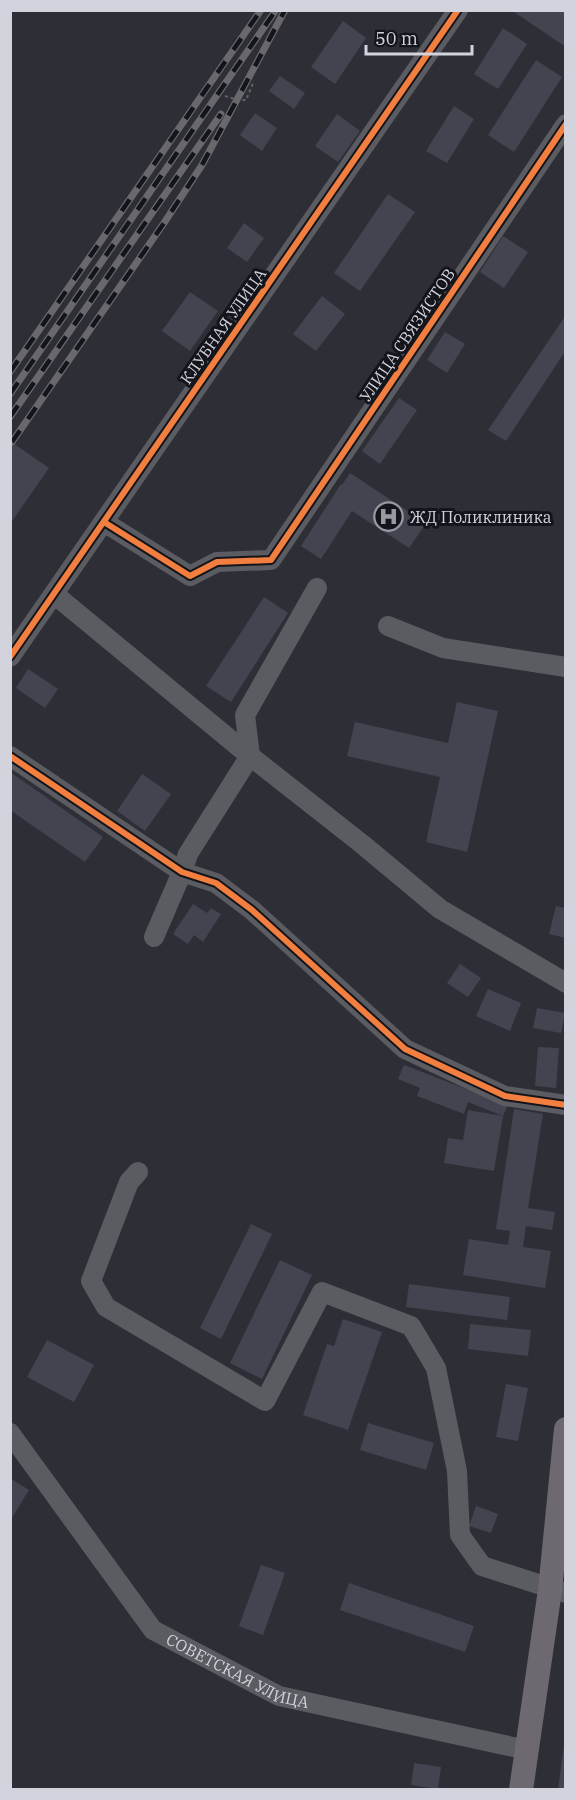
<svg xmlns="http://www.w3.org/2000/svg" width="576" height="1800" font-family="'IBM Plex Serif',serif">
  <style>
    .building { fill: #444451 }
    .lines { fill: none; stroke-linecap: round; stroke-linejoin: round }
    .path { stroke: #636368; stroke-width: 2; stroke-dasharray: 3 3; stroke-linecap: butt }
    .minor { stroke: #5b5c62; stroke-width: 20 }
    .major { stroke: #6e6970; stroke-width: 24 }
    .rail-casing { stroke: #68686d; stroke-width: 7 }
    .rail { stroke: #14141b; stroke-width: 4.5; stroke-dasharray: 14; stroke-linecap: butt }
    .cycleway-casing { stroke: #14141b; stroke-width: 10 }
    .cycleway { stroke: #f27e40; stroke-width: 6 }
    .labels { text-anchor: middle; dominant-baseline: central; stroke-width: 6; stroke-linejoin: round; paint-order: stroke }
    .street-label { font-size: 16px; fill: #d2d3dd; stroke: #14141b }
    .poi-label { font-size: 16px; fill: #d2d3dd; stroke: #14141b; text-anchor: start }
  </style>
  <rect width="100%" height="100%" fill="#2e2e36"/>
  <g class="building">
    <path d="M511,10H566V47Z"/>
    <path d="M343,21L366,38L335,84L311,67Z"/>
    <path d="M503,28L527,44L498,89L474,74Z"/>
    <path d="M536,60L562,77L514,152L488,135Z"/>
    <path d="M280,76L305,93L294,109L269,91Z"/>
    <path d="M454,106L474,119L447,163L426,151Z"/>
    <path d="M255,113L277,128L262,151L240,135Z"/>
    <path d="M337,114L360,131L338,162L315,146Z"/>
    <path d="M388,194L415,212L360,291L334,273Z"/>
    <path d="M244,223L264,238L247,262L227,248Z"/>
    <path d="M503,236L528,252L504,288L480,272Z"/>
    <path d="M190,292L218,311L190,351L162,331Z"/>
    <path d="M322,296L345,314L316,351L293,334Z"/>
    <path d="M566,315V350L506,441L488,430Z"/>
    <path d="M445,332L465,344L447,373L427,360Z"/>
    <path d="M399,398L417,410L380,464L362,451Z"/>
    <path d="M10,441L49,468L10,524Z"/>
    <path d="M350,473L426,523L409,548L352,511L321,559L301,546L341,484L342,485Z"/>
    <path d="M264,597L288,613L231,702L206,686Z"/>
    <path d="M28,669L58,689L45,708L16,688Z"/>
    <path d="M457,702L498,711L467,852L426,842L440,777L347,756L355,722L448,743Z"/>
    <path d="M10,772L103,837L85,862L10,810Z"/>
    <path d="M142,774L171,794L145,831L117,811Z"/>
    <path d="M193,904L207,913L211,908L221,914L203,942L194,935L188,944L173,934Z"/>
    <path d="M556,906L566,908V938L549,934Z"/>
    <path d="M460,964L481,978L468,997L447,983Z"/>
    <path d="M488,989L521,1003L510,1031L476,1016Z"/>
    <path d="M537,1008L565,1013L561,1033L533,1028Z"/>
    <path d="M538,1047L559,1048L556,1088L535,1086Z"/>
    <path d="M404,1065L508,1105L503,1116L468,1102L464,1114L417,1096L420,1088L398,1079Z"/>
    <path d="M514,1109L543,1114L528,1208L555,1212L552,1230L526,1226L523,1247L551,1251L545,1288L463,1275L469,1239L508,1245L510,1231L496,1229Z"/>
    <path d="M468,1110L503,1116L494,1171L444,1163L448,1138L463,1140Z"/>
    <path d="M251,1224L272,1234L221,1339L200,1328Z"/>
    <path d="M280,1260L312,1275L262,1379L230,1363Z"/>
    <path d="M409,1284L510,1297L507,1320L406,1307Z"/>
    <path d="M343,1319L382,1332L348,1430L303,1415L327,1344L334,1346Z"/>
    <path d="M470,1324L531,1330L528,1356L468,1349Z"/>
    <path d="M47,1340L94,1365L74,1402L27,1377Z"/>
    <path d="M506,1384L528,1388L518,1441L496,1437Z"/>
    <path d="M368,1423L434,1443L426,1470L360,1450Z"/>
    <path d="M10,1478L29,1490L10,1521Z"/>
    <path d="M476,1506L498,1514L491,1533L469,1526Z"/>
    <path d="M261,1565L285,1573L263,1635L239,1626Z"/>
    <path d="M349,1583L474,1626L465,1652L340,1610Z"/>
    <path d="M564,1745L566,1790H558Z"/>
    <path d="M414,1763L441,1767L438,1789L411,1785Z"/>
  </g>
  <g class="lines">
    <path class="path" d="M225,96L238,100H246L254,81"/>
    <g class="minor">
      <path d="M104,522L190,576L217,562L271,560L566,124"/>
      <path d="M54,594L250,756L362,844L440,909L566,983"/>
      <path d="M388,626L443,648L566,667"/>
      <path d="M10,657L458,10"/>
      <path d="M10,756L182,872L216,883L252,910L405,1049L505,1096L566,1105"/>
      <path d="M154,937L182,872L188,854L250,756L245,715L317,588"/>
      <path d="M138,1172L129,1182L91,1281L106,1307L265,1401L322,1292L411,1326L436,1368L457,1471L460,1535L482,1566L566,1593"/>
      <path id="s1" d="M10,1433L153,1630L279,1696L527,1750"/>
    </g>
    <path class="major" d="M521,1790L550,1590L566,1429"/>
    <defs>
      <g id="rail">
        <path d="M10,372L261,10"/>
        <path d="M10,394L276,10"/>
        <path d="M10,417L221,114"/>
        <path d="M12,442L164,223L202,165L285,10"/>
      </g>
    </defs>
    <use href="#rail" class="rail-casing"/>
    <use href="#rail" class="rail"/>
    <defs>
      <g id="cycleway">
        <path d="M104,522L190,576L217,562L271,560L566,124"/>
        <path d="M10,657L458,10"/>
        <path d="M10,756L182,872L216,883L252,910L405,1049L505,1096L566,1105"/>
      </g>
    </defs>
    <use href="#cycleway" class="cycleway-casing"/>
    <use href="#cycleway" class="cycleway"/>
  </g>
  <defs>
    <symbol id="hospital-ring" viewBox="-11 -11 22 22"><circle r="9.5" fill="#14141b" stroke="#9999a3" stroke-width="1.5"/><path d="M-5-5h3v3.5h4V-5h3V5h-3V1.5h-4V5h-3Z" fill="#9999a3"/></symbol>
  </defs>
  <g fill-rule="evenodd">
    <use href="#hospital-ring" x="372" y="500" width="33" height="33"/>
  </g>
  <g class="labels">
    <g class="street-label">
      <text transform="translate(223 326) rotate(-55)">КЛУБНАЯ УЛИЦА</text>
      <text transform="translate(407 335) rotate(-56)">УЛИЦА СВЯЗИСТОВ</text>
      <text stroke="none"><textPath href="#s1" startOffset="338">СОВЕТСКАЯ УЛИЦА</textPath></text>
    </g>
    <g class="poi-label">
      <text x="410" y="517">ЖД Поликлиника</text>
    </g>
  </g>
  <rect width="576" height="1800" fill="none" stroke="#d2d3dd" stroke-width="24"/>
  <path d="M366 45v9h106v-9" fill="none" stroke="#d2d3dd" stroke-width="3"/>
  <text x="375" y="45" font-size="18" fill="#d2d3dd" stroke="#14141b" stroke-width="4.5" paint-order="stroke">50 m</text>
</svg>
